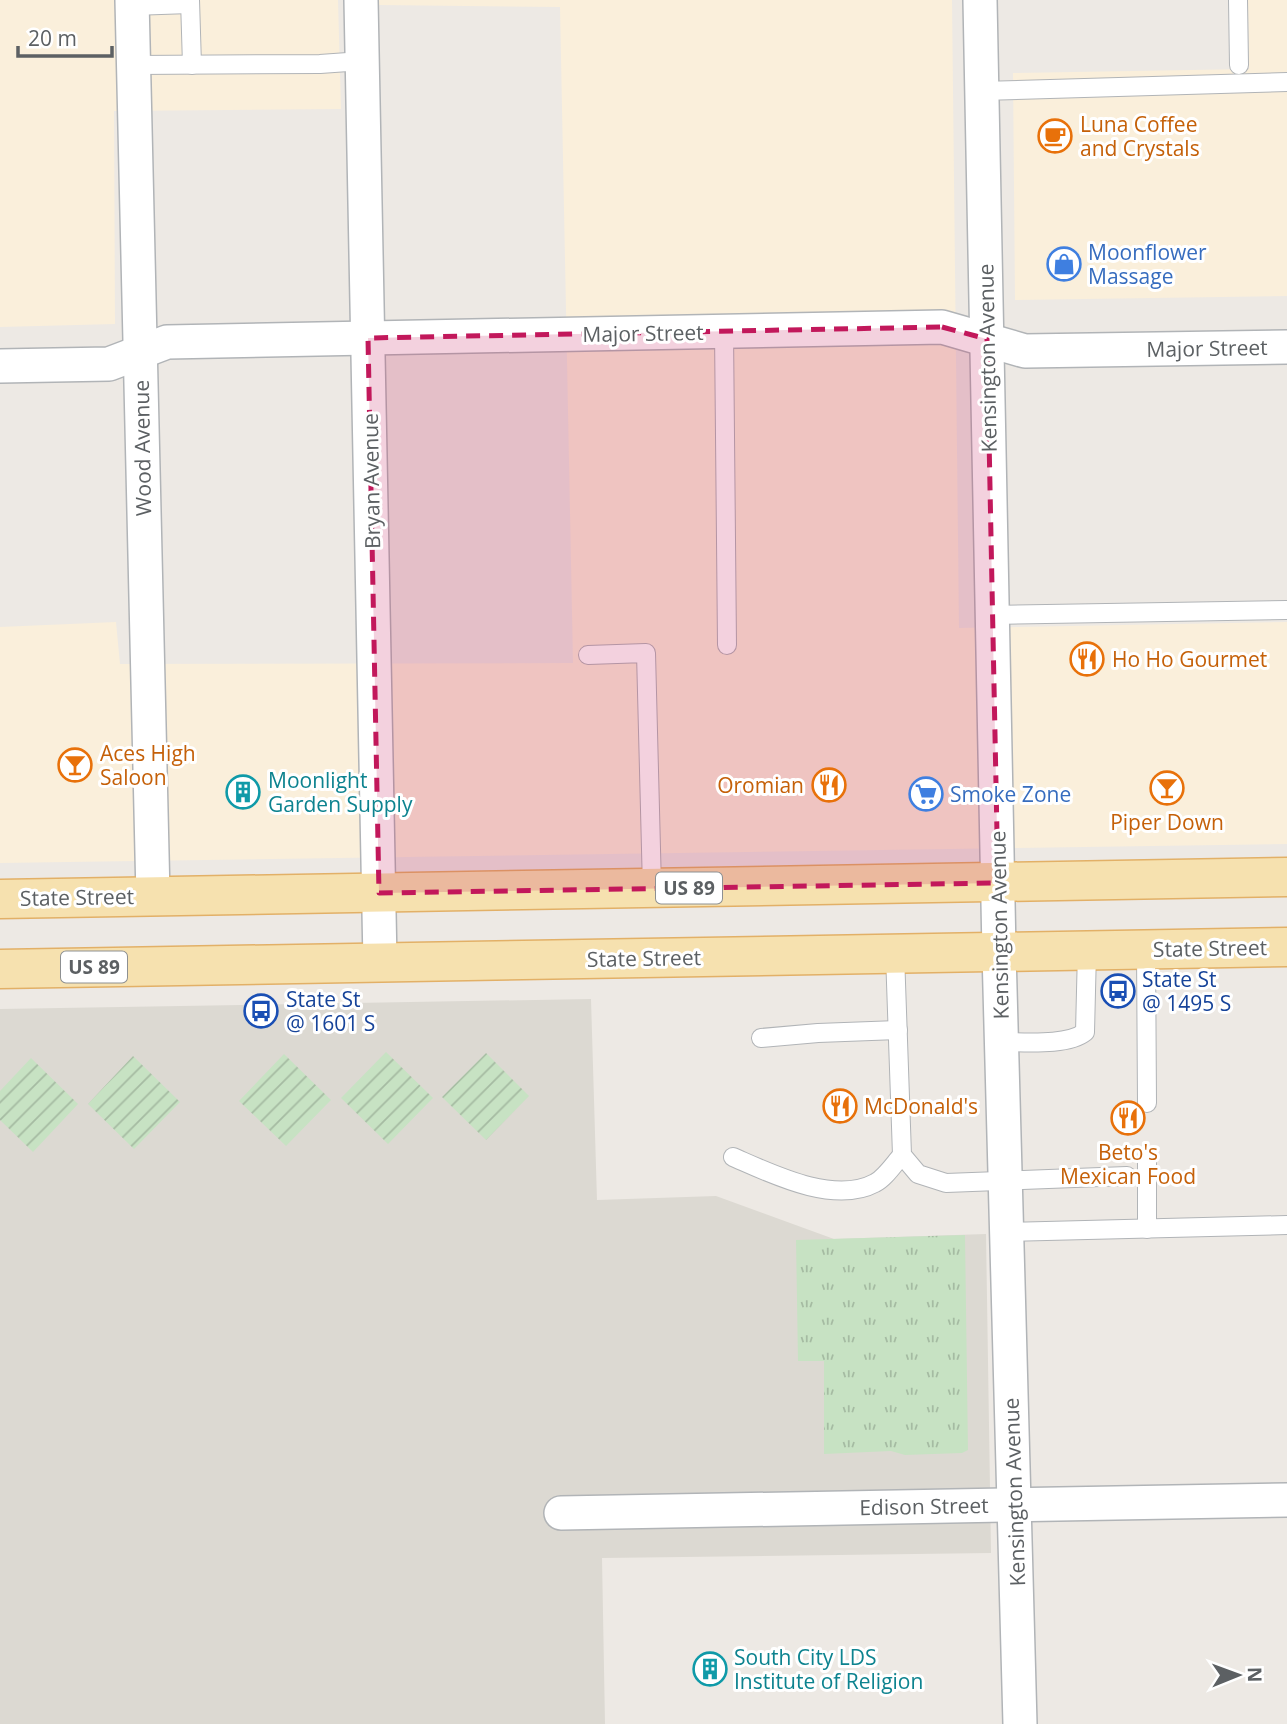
<svg xmlns="http://www.w3.org/2000/svg" width="1287" height="1724" font-family="'Open Sans',sans-serif">
  <style>
    .commercial { fill: #faefdb }
    .education { fill: #dcd9d2 }
    .grass { fill: url(#grass-tufts) }
    .garden { fill: url(#garden-furrows) }
    .lines { fill: none; stroke-linecap: round; stroke-linejoin: round }
    .lane-casing { stroke: #b1b4b7; stroke-width: 20 }
    .street-casing { stroke: #b1b4b7; stroke-width: 36 }
    .primary-casing { stroke: #e2b067; stroke-width: 41 }
    .lane { stroke: #fff; stroke-width: 18 }
    .street { stroke: #fff; stroke-width: 33 }
    .primary { stroke: #f6e1af; stroke-width: 38 }
    .marked { fill: #c2185b; fill-opacity: 0.2; stroke: #c2185b; stroke-width: 5; stroke-dasharray: 14 9; stroke-linejoin: round }
    .labels { text-anchor: middle; dominant-baseline: central; stroke-width: 6; stroke-linejoin: round; paint-order: stroke }
    .shield { fill: #fff; stroke: #8d9092; stroke-width: 2 }
    .shield-label { font-size: 19px; font-weight: bold; fill: #5c6063 }
    .food-label { font-size: 21px; fill: #c56008; stroke: #fff; text-anchor: start }
    .shop-label { font-size: 21px; fill: #366cbe; stroke: #fff; text-anchor: start }
    .street-label { font-size: 21px; fill: #5c6063; stroke: #fff }
    .culture-label { font-size: 21px; fill: #0d838f; stroke: #fff; text-anchor: start }
    .transit-label { font-size: 21px; fill: #164399; stroke: #fff; text-anchor: start }
  </style>
  <defs>
    <pattern id="grass-tufts" width="24" height="20" patternUnits="userSpaceOnUse" patternTransform="scale(1.75)"><rect width="24" height="20" fill="#c7e2c3"/><path d="M3 7l-1-3M5 7V3M7 7l1-3M15 17l-1-3M17 17v-4M19 17l1-3" fill="none" stroke="#a5bba2"/></pattern>
    <pattern id="garden-furrows" width="10" height="10" patternUnits="userSpaceOnUse" patternTransform="scale(1.75)"><rect width="10" height="10" fill="#c7e2c3"/><path d="M-1 1l2-2M0 10L10 0M9 11l2-2" fill="none" stroke="#a5bba2"/></pattern>
  </defs>
  <rect width="100%" height="100%" fill="#ede9e4"/>
  <g class="commercial">
    <path d="M0,0H338L341,109L114,111L115,324L0,327Z"/>
    <path d="M378,0H952L959,628L1287,622V844L0,863V627L116,622L120,664L573,663L560,7L378,5Z"/>
    <path d="M1248,0H1287V296L1015,300L1013,73L1249,69Z"/>
  </g>
  <path class="education" d="M591,999L597,1200L716,1196L834,1239L986,1234L991,1553L602,1558L605,1724H0V1009Z"/>
  <path class="grass" d="M965,1235L968,1450L962,1453L905,1455L891,1451L824,1454V1361H798L796,1240Z"/>
  <g class="garden">
    <path d="M386,1052L433,1098L388,1144L341,1098Z"/>
    <path d="M486,1053L529,1096L486,1140L442,1097Z"/>
    <path d="M284,1054L331,1100L286,1146L239,1101Z"/>
    <path d="M133,1056L180,1102L134,1149L88,1104Z"/>
    <path d="M31,1058L78,1104L33,1152L0,1120V1091Z"/>
  </g>
  <g class="lines">
    <defs>
      <g id="lane">
        <path d="M190,0L192,65"/>
        <path d="M1238,0L1239,65"/>
        <path d="M132,6L190,4"/>
        <path d="M133,65L320,64L362,61"/>
        <path d="M981,91L1287,82"/>
        <path d="M724,331L727,645"/>
        <path d="M993,615L1287,610"/>
        <path d="M588,655L646,653L652,888"/>
        <path d="M1146,950L1147,1103"/>
        <path d="M895,954L902,1155L918,1174L946,1183L1127,1176"/>
        <path d="M761,1038L818,1033L898,1030"/>
        <path d="M1002,1042C1024,1042 1068,1046 1085,1032L1087,951"/>
        <path d="M733,1157C772,1174 834,1205 875,1183C885,1178 894,1164 902,1155"/>
        <path d="M1147,1229V1156"/>
        <path d="M1007,1232L1287,1225"/>
      </g>
      <g id="street">
        <path d="M132,0L153,896"/>
        <path d="M361,0L380,962"/>
        <path d="M980,0L999,952L1020,1724"/>
        <path d="M0,366L109,364L167,342L942,327L1025,351L1287,347"/>
        <path d="M561,1513L1287,1500"/>
      </g>
      <g id="primary">
        <path d="M0,899L1287,877"/>
        <path d="M0,969L1287,947"/>
      </g>
    </defs>
    <use href="#lane" class="lane-casing"/>
    <use href="#street" class="street-casing"/>
    <use href="#primary" class="primary-casing"/>
    <use href="#lane" class="lane"/>
    <use href="#street" class="street"/>
    <use href="#primary" class="primary"/>
  </g>
  <path class="marked" d="M942,327L987,339L998,883L379,893L368,338Z"/>
  <defs>
    <symbol id="cafe-ring" viewBox="-11 -11 22 22"><circle r="9.5" fill="#fff" stroke="#e8710a" stroke-width="1.5"/><path d="M-5.5-4.5H6V0H3Q3 3.5 0 3.5H-2.5Q-5.5 3.5-5.5 0ZM3-3.2v2h1.7v-2ZM-6 4.5H4V6H-6Z" fill="#e8710a"/></symbol>
    <symbol id="shop-ring" viewBox="-11 -11 22 22"><circle r="9.5" fill="#fff" stroke="#3f7fe0" stroke-width="1.5"/><path d="M-5-2.5h2.3a2.7 3.5 0 0 1 5.4 0H5L5.5 6h-11ZM-1.5-2.5h3a1.5 2.3 0 0 0-3 0Z" fill="#3f7fe0"/></symbol>
    <symbol id="restaurant-ring" viewBox="-11 -11 22 22"><circle r="9.5" fill="#fff" stroke="#e8710a" stroke-width="1.5"/><path d="M-5-6h1v4h1v-4h1v4h1v-4h1v5L-1.5 .5V6h-2V.5L-5-1ZM5-6V6H3V1.5H1.5Q1.5-4 5-6Z" fill="#e8710a"/></symbol>
    <symbol id="bar-ring" viewBox="-11 -11 22 22"><circle r="9.5" fill="#fff" stroke="#e8710a" stroke-width="1.5"/><path d="M-6-5H6L.8 .8V4.5H3.5V6h-7V4.5H-.8V.8Z" fill="#e8710a"/></symbol>
    <symbol id="building-ring" viewBox="-11 -11 22 22"><circle r="9.5" fill="#fff" stroke="#0f9aa8" stroke-width="1.5"/><path d="M-4-6H4V6H1V3H-1V6H-4ZM-2.5-4.3h1.7v1.8h-1.7ZM.8-4.3h1.7v1.8H.8ZM-2.5-1h1.7V.8h-1.7ZM.8-1h1.7V.8H.8Z" fill="#0f9aa8"/></symbol>
    <symbol id="supermarket-ring" viewBox="-11 -11 22 22"><circle r="9.5" fill="#fff" stroke="#3f7fe0" stroke-width="1.5"/><path d="M-6-5.5h2.5l.6 2H6L4.5 2H-2.5L-4.4-4H-6ZM-1.5 3.2a1.3 1.3 0 1 0 .1 0ZM3 3.2a1.3 1.3 0 1 0 .1 0Z" fill="#3f7fe0"/></symbol>
    <symbol id="bus-ring" viewBox="-11 -11 22 22"><circle r="9.5" fill="#fff" stroke="#1a4fb4" stroke-width="1.5"/><path d="M-5-6H5V4H4V6H2V4H-2V6H-4V4H-5ZM-3.5-4V0h7V-4ZM-3.5 1.2v1.5H-2V1.2ZM2 1.2v1.5H3.5V1.2Z" fill="#1a4fb4"/></symbol>
  </defs>
  <g fill-rule="evenodd">
    <use href="#cafe-ring" x="1036" y="117" width="38" height="38"/>
    <use href="#shop-ring" x="1045" y="245" width="38" height="38"/>
    <use href="#restaurant-ring" x="1068" y="640" width="38" height="38"/>
    <use href="#bar-ring" x="56" y="746" width="38" height="38"/>
    <use href="#restaurant-ring" x="810" y="766" width="38" height="38"/>
    <use href="#bar-ring" x="1148" y="769" width="38" height="38"/>
    <use href="#building-ring" x="224" y="773" width="38" height="38"/>
    <use href="#supermarket-ring" x="907" y="775" width="38" height="38"/>
    <use href="#bus-ring" x="1099" y="972" width="38" height="38"/>
    <use href="#bus-ring" x="242" y="992" width="38" height="38"/>
    <use href="#restaurant-ring" x="821" y="1087" width="38" height="38"/>
    <use href="#restaurant-ring" x="1109" y="1099" width="38" height="38"/>
    <use href="#building-ring" x="691" y="1650" width="38" height="38"/>
  </g>
  <g class="labels">
    <g class="shield">
      <rect x="656" y="872.5" width="66" height="31" rx="5"/>
      <rect x="61" y="951.5" width="66" height="31" rx="5"/>
    </g>
    <g class="shield-label">
      <text x="689" y="888">US 89</text>
      <text x="94" y="967">US 89</text>
    </g>
    <g class="food-label">
      <text x="1080" y="124">Luna Coffee<tspan x="1080" dy="24">and Crystals</tspan></text>
      <text x="1112" y="659">Ho Ho Gourmet</text>
      <text x="100" y="753">Aces High<tspan x="100" dy="24">Saloon</tspan></text>
      <text x="804" y="785" text-anchor="end">Oromian</text>
      <text x="1167" y="822" text-anchor="middle">Piper Down</text>
      <text x="864" y="1106">McDonald's</text>
      <text x="1128" y="1152" text-anchor="middle">Beto's<tspan x="1128" dy="24">Mexican Food</tspan></text>
    </g>
    <g class="shop-label">
      <text x="1088" y="252">Moonflower<tspan x="1088" dy="24">Massage</tspan></text>
      <text x="950" y="794">Smoke Zone</text>
    </g>
    <g class="street-label">
      <text transform="translate(643 333) rotate(-1)">Major Street</text>
      <text transform="translate(1207 348) rotate(-1)">Major Street</text>
      <text transform="translate(987 358) rotate(-91)">Kensington Avenue</text>
      <text transform="translate(142 448) rotate(-91)">Wood Avenue</text>
      <text transform="translate(371 481) rotate(-91)">Bryan Avenue</text>
      <text transform="translate(77 897) rotate(-1)">State Street</text>
      <text transform="translate(999 925) rotate(-91)">Kensington Avenue</text>
      <text transform="translate(1210 948) rotate(-1)">State Street</text>
      <text transform="translate(644 958) rotate(-1)">State Street</text>
      <text transform="translate(1014 1492) rotate(-92)">Kensington Avenue</text>
      <text transform="translate(924 1506) rotate(-1)">Edison Street</text>
    </g>
    <g class="culture-label">
      <text x="268" y="780">Moonlight<tspan x="268" dy="24">Garden Supply</tspan></text>
      <text x="734" y="1657">South City LDS<tspan x="734" dy="24">Institute of Religion</tspan></text>
    </g>
    <g class="transit-label">
      <text x="1142" y="979">State St<tspan x="1142" dy="24">@ 1495 S</tspan></text>
      <text x="286" y="999">State St<tspan x="286" dy="24">@ 1601 S</tspan></text>
    </g>
  </g>
  <g transform="translate(1238 1675) rotate(89)" stroke="#ffffff" stroke-width="5" paint-order="stroke">
  <path d="M0-5L12 26L0 18L-12 26Z" fill="#5c6063"/>
  <text y="-10" font-size="19" font-weight="bold" text-anchor="middle" fill="#5c6063">N</text>
  </g>
  <path d="M18 46v10h94v-10" fill="none" stroke="#5c6063" stroke-width="3.5"/>
  <text x="28" y="46" font-size="21" fill="#5c6063" stroke="#ffffff" stroke-width="5" paint-order="stroke">20 m</text>
</svg>
